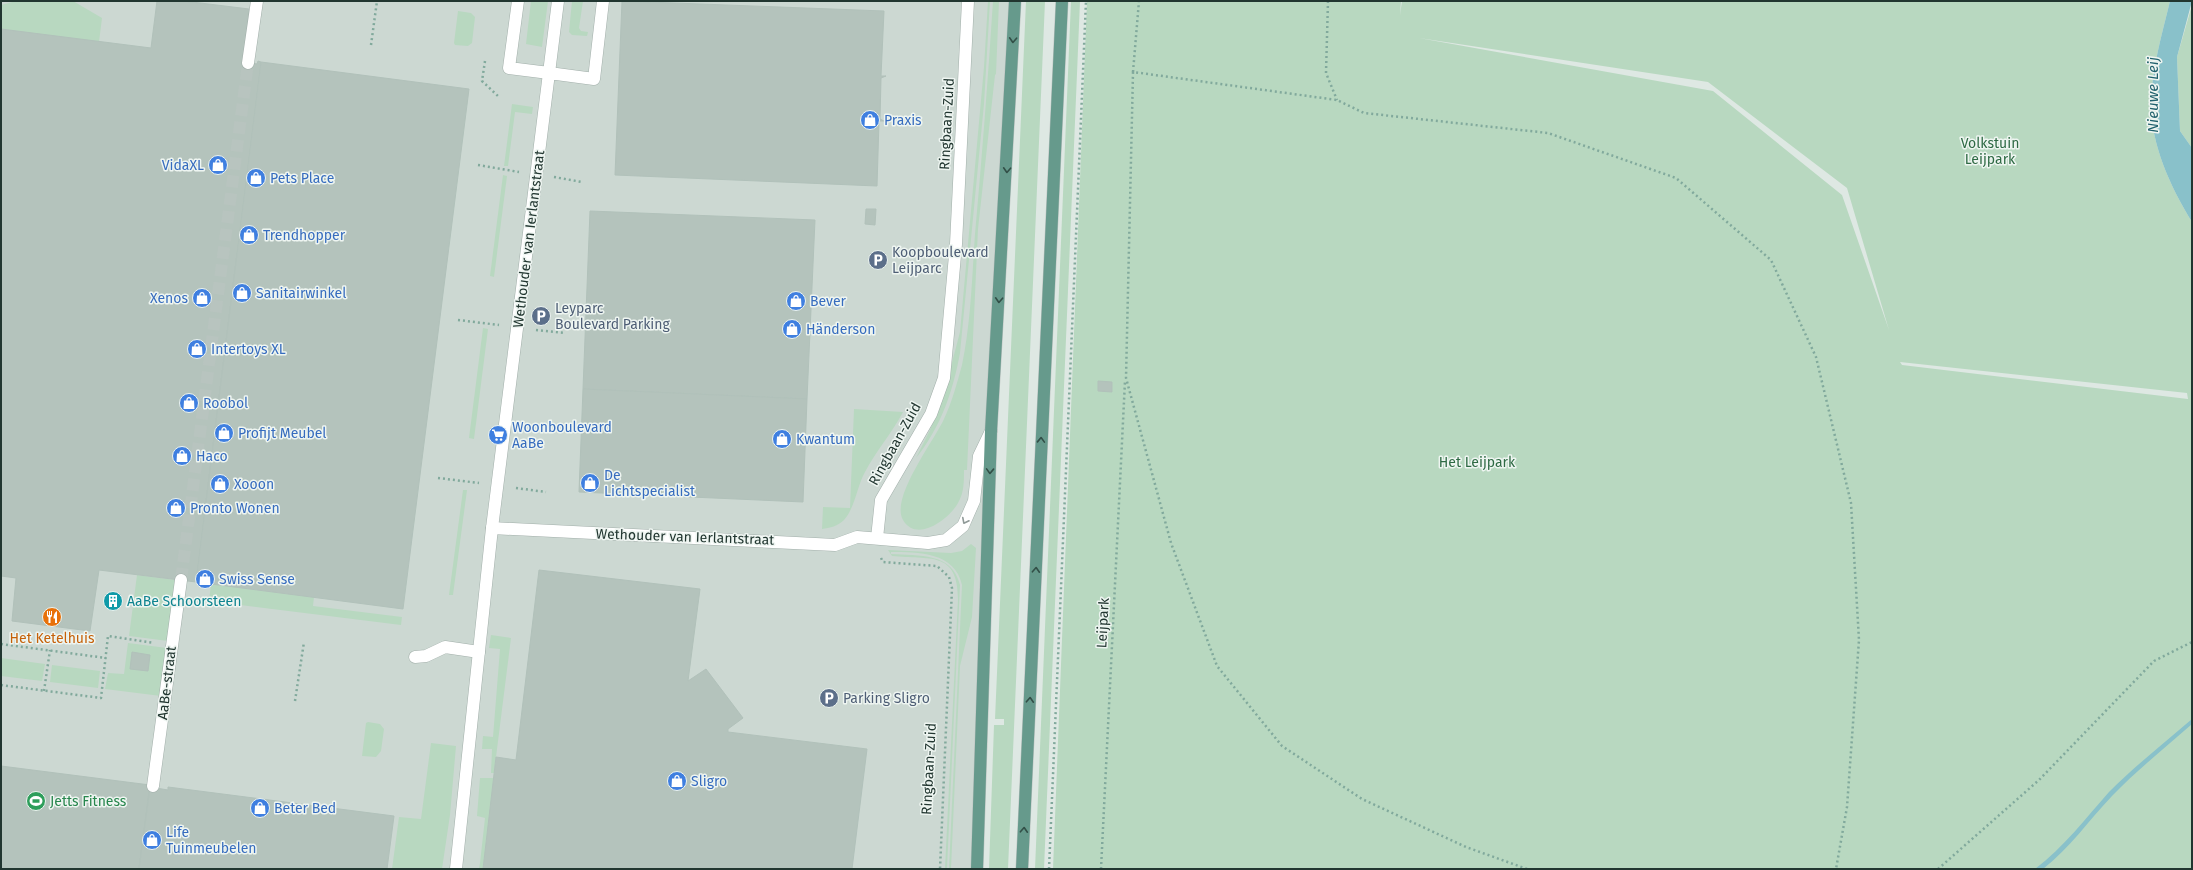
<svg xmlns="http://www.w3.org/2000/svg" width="2193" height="870" font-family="'Fira Sans',sans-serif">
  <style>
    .built { fill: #ccd8d2 }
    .green { fill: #b8d8c0; fill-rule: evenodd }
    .water { fill: #89c1ca }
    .building { fill: #b4c3bc; stroke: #b1c1ba }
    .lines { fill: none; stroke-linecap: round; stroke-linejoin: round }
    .minor-tunnel { stroke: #b8c4bf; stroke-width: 12; stroke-dasharray: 12 6; stroke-linecap: butt }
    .minor-casing { stroke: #a2afaa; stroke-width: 13 }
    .major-casing { stroke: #bcc3c1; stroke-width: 13 }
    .path { stroke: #81a99c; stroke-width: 2.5; stroke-dasharray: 2 3; stroke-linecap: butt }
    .minor { stroke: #fff; stroke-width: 12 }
    .major { stroke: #669a8c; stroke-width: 12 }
    .oneway { stroke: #324f47 }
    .oneway2 { stroke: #909a98 }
    .labels { text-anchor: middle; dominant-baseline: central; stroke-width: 3; stroke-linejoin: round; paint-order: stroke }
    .shop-label { font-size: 14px; fill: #366cbe; stroke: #eef5f1; text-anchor: start }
    .street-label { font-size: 14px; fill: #213630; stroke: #eef5f1 }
    .park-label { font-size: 14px; fill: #2e6a44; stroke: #eef5f1 }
    .service-label { font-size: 14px; fill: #4e5e75; stroke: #eef5f1; text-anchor: start }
    .culture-label { font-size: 14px; fill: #0d838f; stroke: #eef5f1; text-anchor: start }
    .food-label { font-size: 14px; fill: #c56008; stroke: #eef5f1 }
    .leisure-label { font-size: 14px; fill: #27864d; stroke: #eef5f1; text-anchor: start }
    .water-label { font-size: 15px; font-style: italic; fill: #20616d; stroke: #eef5f1 }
  </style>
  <rect width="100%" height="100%" fill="#dee8e3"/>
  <path class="built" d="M1,1H1013L978,869H1Z"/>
  <g class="green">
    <path d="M16,1H73L102,18L99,42L1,29V5Z"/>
    <path d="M531,1H548L542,47L526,44Z"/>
    <path d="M572,1H583L579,28L581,31L588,32L587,36L572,35L569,32Z"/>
    <path d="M988,1H990L984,104L960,353C953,391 941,427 916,458L930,430L943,397L960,332L984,67Z"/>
    <path d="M993,1H999L996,74L995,75L978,229L967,470H964C964,481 964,492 959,501C951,518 917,544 903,520C890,498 934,441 944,419C952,402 957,383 962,365C971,322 972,277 975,234C982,156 988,79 993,1Z"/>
    <path d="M1026,1H1045L1008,869H989L994,725H1004V719H995Z"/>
    <path d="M1071,1H1080L1044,869H1035Z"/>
    <path d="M1087,1H1401L1400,15L1402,1H2170C2162,34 2152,68 2151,103C2151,145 2170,186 2192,222V869H1053ZM1419,38L1708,82L1847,188L1889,330L1842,195L1713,91ZM1900,362L2187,393L2188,399L1902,365Z"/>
    <path d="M2192,5V148L2180,131L2177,57Z"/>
    <path d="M458,11L471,13L475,17L472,43L468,46L455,45L454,43Z"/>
    <path d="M512,104L533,107L532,114L515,112L508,166H504Z"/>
    <path d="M503,175L507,176L494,277L490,276Z"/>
    <path d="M483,328L488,329L474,439L469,438Z"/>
    <path d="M854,409L903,412C892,433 876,451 865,472C857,486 855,508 844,520C838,526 830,528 822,529L823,507L850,508Z"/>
    <path d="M463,490H467L453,595H449Z"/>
    <path d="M971,544L976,548L972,617L960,666L951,869H949L962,585C955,552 918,552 891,552V554C919,556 952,552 960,585L947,869H945L958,599C958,550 929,560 892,556L888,550L951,553L962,551Z"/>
    <path d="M137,575L176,580L168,641L129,636Z"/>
    <path d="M211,584L314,597L313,606L402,617L401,625L209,601Z"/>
    <path d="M491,635L511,638L494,773H491L492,749H482L483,736L493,737L500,649L489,648Z"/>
    <path d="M128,643L167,648L161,696L105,689L108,673L124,674Z"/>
    <path d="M1,658L45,664L42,681L1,676Z"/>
    <path d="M52,665L100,671L98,688L50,682Z"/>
    <path d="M368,722L380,724L384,729L381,751L376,757L362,756L366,723Z"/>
    <path d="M431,743L456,746L450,815L442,869H392L399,817L421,819Z"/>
    <path d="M480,778H494L483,869H479L480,863L485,818L477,816Z"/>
  </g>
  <g class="water">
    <path d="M2170,1H2192L2177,57L2180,131L2192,148V222C2170,186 2151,145 2151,103C2152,68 2162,34 2170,1Z"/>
    <path d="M2192,719V724C2165,748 2137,770 2112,796C2089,820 2070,848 2043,869H2035C2064,847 2085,819 2109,792C2135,766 2164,743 2192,719Z"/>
  </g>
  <g class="building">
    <path d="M157,1H184L249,9L243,62L257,64L258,61L261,62L196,582L99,570L90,631L12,621L16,578L1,576V29L151,48Z"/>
    <path d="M622,1L884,11L881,76H886L881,78L880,119L884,121H879L877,186L615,175Z"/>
    <path d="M261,62L469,89L403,609L196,582Z"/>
    <path d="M866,209H876L875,225L865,224Z"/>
    <path d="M590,211L815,220L807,399L583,389Z"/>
    <path d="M1098,381L1112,382V392L1098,391Z"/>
    <path d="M583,389L807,399L803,502L579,492Z"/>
    <path d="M539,570L700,589L688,681L706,669L709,673L743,718L728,729V732L867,749L852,869H483L496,757L516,760Z"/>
    <circle cx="113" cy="602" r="8"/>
    <path d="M132,652L150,655L148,671L130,669Z"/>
    <path d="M1,766L150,785L139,869H1Z"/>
    <path d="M150,787L168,790V787L394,816L387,869H139Z"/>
  </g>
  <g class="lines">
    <path class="minor-tunnel" d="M181,580L248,63"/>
    <defs>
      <g id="minor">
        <path d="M518,1L509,68L549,73L558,1"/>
        <path d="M248,63L257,1"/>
        <path d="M492,528L835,545L857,537L928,543L946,540L963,526L974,501L979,456L991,431"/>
        <path d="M877,538L881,500L931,414L944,378L956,244L968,1"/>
        <path d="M415,657L426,656L445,647L479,652"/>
        <path d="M153,786L181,580"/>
        <path d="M456,869L492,528L549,73L594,79L603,1"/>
      </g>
      <g id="major">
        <path d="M977,869L991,431L1015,1"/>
        <path d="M1022,869L1062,1"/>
      </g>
    </defs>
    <use href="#minor" class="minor-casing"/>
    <use href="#major" class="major-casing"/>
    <g class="path">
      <path d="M1328,1L1326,73L1337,100"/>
      <path d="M371,45L377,1"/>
      <path d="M485,61L482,81L499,97"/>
      <path d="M1133,72L1139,1"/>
      <path d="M478,165L519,172"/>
      <path d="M554,177L582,182"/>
      <path d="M458,320L499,325"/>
      <path d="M536,330L565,333"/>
      <path d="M438,478L479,483"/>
      <path d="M516,488L546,492"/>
      <path d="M881,558L883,562L937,566L949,577L952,588L940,869"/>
      <path d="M1,644L106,658"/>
      <path d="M1,685L101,698L108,636L154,643"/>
      <path d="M44,691L50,650"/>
      <path d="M295,701L304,642"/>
      <path d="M1049,869L1086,1"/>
      <path d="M1101,869L1125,381"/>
      <path d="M1527,869L1466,847L1362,799L1282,746L1217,666L1171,543L1126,378L1133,72L1337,100L1364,113L1548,133L1676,178L1771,260L1816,357L1851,503L1859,640L1847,807L1836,869"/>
      <path d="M1938,869L2039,780L2154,661L2192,642"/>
    </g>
    <use href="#minor" class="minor"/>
    <use href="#major" class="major"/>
  </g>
  <defs><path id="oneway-chevron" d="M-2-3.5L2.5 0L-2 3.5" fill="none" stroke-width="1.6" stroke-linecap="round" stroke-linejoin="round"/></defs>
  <g class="oneway">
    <use href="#oneway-chevron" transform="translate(1013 40) rotate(93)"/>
    <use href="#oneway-chevron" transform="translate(1007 170) rotate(93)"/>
    <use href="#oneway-chevron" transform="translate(999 300) rotate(93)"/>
    <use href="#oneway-chevron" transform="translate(1041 440) rotate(-88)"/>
    <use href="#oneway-chevron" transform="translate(990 471) rotate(92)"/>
    <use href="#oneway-chevron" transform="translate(1036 570) rotate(-87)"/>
    <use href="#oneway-chevron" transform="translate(1030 700) rotate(-87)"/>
    <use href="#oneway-chevron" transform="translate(1024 830) rotate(-87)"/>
  </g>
  <use class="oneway2" href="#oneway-chevron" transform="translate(965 521) rotate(117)"/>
  <defs>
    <symbol id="shop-disc" viewBox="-11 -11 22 22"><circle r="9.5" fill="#3f7fe0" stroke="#eef5f1"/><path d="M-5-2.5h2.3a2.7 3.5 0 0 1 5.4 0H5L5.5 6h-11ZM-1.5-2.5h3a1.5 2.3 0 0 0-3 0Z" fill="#fff"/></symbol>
    <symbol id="parking-disc" viewBox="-11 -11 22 22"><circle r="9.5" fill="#5c6f8a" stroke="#eef5f1"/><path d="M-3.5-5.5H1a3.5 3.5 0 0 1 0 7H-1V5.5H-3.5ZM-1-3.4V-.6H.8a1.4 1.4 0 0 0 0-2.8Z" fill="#fff"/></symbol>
    <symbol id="supermarket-disc" viewBox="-11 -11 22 22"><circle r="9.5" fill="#3f7fe0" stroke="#eef5f1"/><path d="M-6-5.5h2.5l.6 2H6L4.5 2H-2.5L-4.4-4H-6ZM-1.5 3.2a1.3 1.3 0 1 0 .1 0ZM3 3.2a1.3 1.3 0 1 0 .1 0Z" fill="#fff"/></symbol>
    <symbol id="building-disc" viewBox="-11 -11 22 22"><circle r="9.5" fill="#0f9aa8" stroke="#eef5f1"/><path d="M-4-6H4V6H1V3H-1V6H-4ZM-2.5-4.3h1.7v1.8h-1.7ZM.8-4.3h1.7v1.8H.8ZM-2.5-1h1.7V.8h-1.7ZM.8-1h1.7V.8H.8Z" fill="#fff"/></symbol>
    <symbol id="restaurant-disc" viewBox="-11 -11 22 22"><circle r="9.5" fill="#e8710a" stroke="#eef5f1"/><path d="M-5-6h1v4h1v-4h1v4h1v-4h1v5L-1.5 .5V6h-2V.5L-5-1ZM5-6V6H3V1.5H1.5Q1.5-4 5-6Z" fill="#fff"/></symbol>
    <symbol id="stadium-disc" viewBox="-11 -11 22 22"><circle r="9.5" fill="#2e9e5b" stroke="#eef5f1"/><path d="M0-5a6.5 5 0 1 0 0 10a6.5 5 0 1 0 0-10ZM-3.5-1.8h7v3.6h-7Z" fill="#fff"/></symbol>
  </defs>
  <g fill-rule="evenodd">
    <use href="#shop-disc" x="859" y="109" width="22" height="22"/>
    <use href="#shop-disc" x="207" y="154" width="22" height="22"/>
    <use href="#shop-disc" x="245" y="167" width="22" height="22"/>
    <use href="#shop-disc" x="238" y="224" width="22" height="22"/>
    <use href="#parking-disc" x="867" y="249" width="22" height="22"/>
    <use href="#shop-disc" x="231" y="282" width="22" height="22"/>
    <use href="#shop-disc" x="191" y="287" width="22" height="22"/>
    <use href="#shop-disc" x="785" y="290" width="22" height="22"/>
    <use href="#parking-disc" x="530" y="305" width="22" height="22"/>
    <use href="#shop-disc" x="781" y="318" width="22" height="22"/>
    <use href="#shop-disc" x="186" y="338" width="22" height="22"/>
    <use href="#shop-disc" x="178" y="392" width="22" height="22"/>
    <use href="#shop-disc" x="213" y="422" width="22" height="22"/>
    <use href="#supermarket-disc" x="487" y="424" width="22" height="22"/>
    <use href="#shop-disc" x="771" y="428" width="22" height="22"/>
    <use href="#shop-disc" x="171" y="445" width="22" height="22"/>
    <use href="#shop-disc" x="579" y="472" width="22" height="22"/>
    <use href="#shop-disc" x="209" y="473" width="22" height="22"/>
    <use href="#shop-disc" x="165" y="497" width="22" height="22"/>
    <use href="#shop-disc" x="194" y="568" width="22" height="22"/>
    <use href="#building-disc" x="102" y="590" width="22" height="22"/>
    <use href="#restaurant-disc" x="41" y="606" width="22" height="22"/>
    <use href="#parking-disc" x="818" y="687" width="22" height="22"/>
    <use href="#shop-disc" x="666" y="770" width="22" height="22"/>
    <use href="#stadium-disc" x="25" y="790" width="22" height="22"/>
    <use href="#shop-disc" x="249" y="797" width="22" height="22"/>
    <use href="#shop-disc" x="141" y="829" width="22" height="22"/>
  </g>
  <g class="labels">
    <g class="shop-label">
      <text x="884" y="120">Praxis</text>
      <text x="204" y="165" text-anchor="end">VidaXL</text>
      <text x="270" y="178">Pets Place</text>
      <text x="263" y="235">Trendhopper</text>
      <text x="256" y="293">Sanitairwinkel</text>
      <text x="188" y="298" text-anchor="end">Xenos</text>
      <text x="810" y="301">Bever</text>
      <text x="806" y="329">Händerson</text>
      <text x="211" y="349">Intertoys XL</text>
      <text x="203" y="403">Roobol</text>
      <text x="512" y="427">Woonboulevard<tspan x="512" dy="16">AaBe</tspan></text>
      <text x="238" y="433">Profijt Meubel</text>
      <text x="796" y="439">Kwantum</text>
      <text x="196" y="456">Haco</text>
      <text x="604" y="475">De<tspan x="604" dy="16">Lichtspecialist</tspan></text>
      <text x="234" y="484">Xooon</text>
      <text x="190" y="508">Pronto Wonen</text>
      <text x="219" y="579">Swiss Sense</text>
      <text x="691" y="781">Sligro</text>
      <text x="274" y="808">Beter Bed</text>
      <text x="166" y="832">Life<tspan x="166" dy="16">Tuinmeubelen</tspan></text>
    </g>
    <g class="street-label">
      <text transform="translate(947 124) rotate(-87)">Ringbaan-Zuid</text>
      <text transform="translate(529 239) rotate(-83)">Wethouder van Ierlantstraat</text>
      <text transform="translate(895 444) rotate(-61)">Ringbaan-Zuid</text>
      <text transform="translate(685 537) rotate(2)">Wethouder van Ierlantstraat</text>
      <text transform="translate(1103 623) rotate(-87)">Leijpark</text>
      <text transform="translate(167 683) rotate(-83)">AaBe-straat</text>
      <text transform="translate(929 769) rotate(-87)">Ringbaan-Zuid</text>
    </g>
    <g class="park-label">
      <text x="1990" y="143">Volkstuin<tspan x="1990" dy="16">Leijpark</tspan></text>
      <text x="1477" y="462">Het Leijpark</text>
    </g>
    <g class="service-label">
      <text x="892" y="252">Koopboulevard<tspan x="892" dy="16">Leijparc</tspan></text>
      <text x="555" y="308">Leyparc<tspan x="555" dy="16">Boulevard Parking</tspan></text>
      <text x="843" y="698">Parking Sligro</text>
    </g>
    <g class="culture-label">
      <text x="127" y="601">AaBe Schoorsteen</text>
    </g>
    <g class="food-label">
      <text x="52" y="638">Het Ketelhuis</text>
    </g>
    <g class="leisure-label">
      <text x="50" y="801">Jetts Fitness</text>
    </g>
    <g class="water-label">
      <text transform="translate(2153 95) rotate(-90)">Nieuwe Leij</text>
    </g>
  </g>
  <rect width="2193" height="870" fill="none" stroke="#213630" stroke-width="4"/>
</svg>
